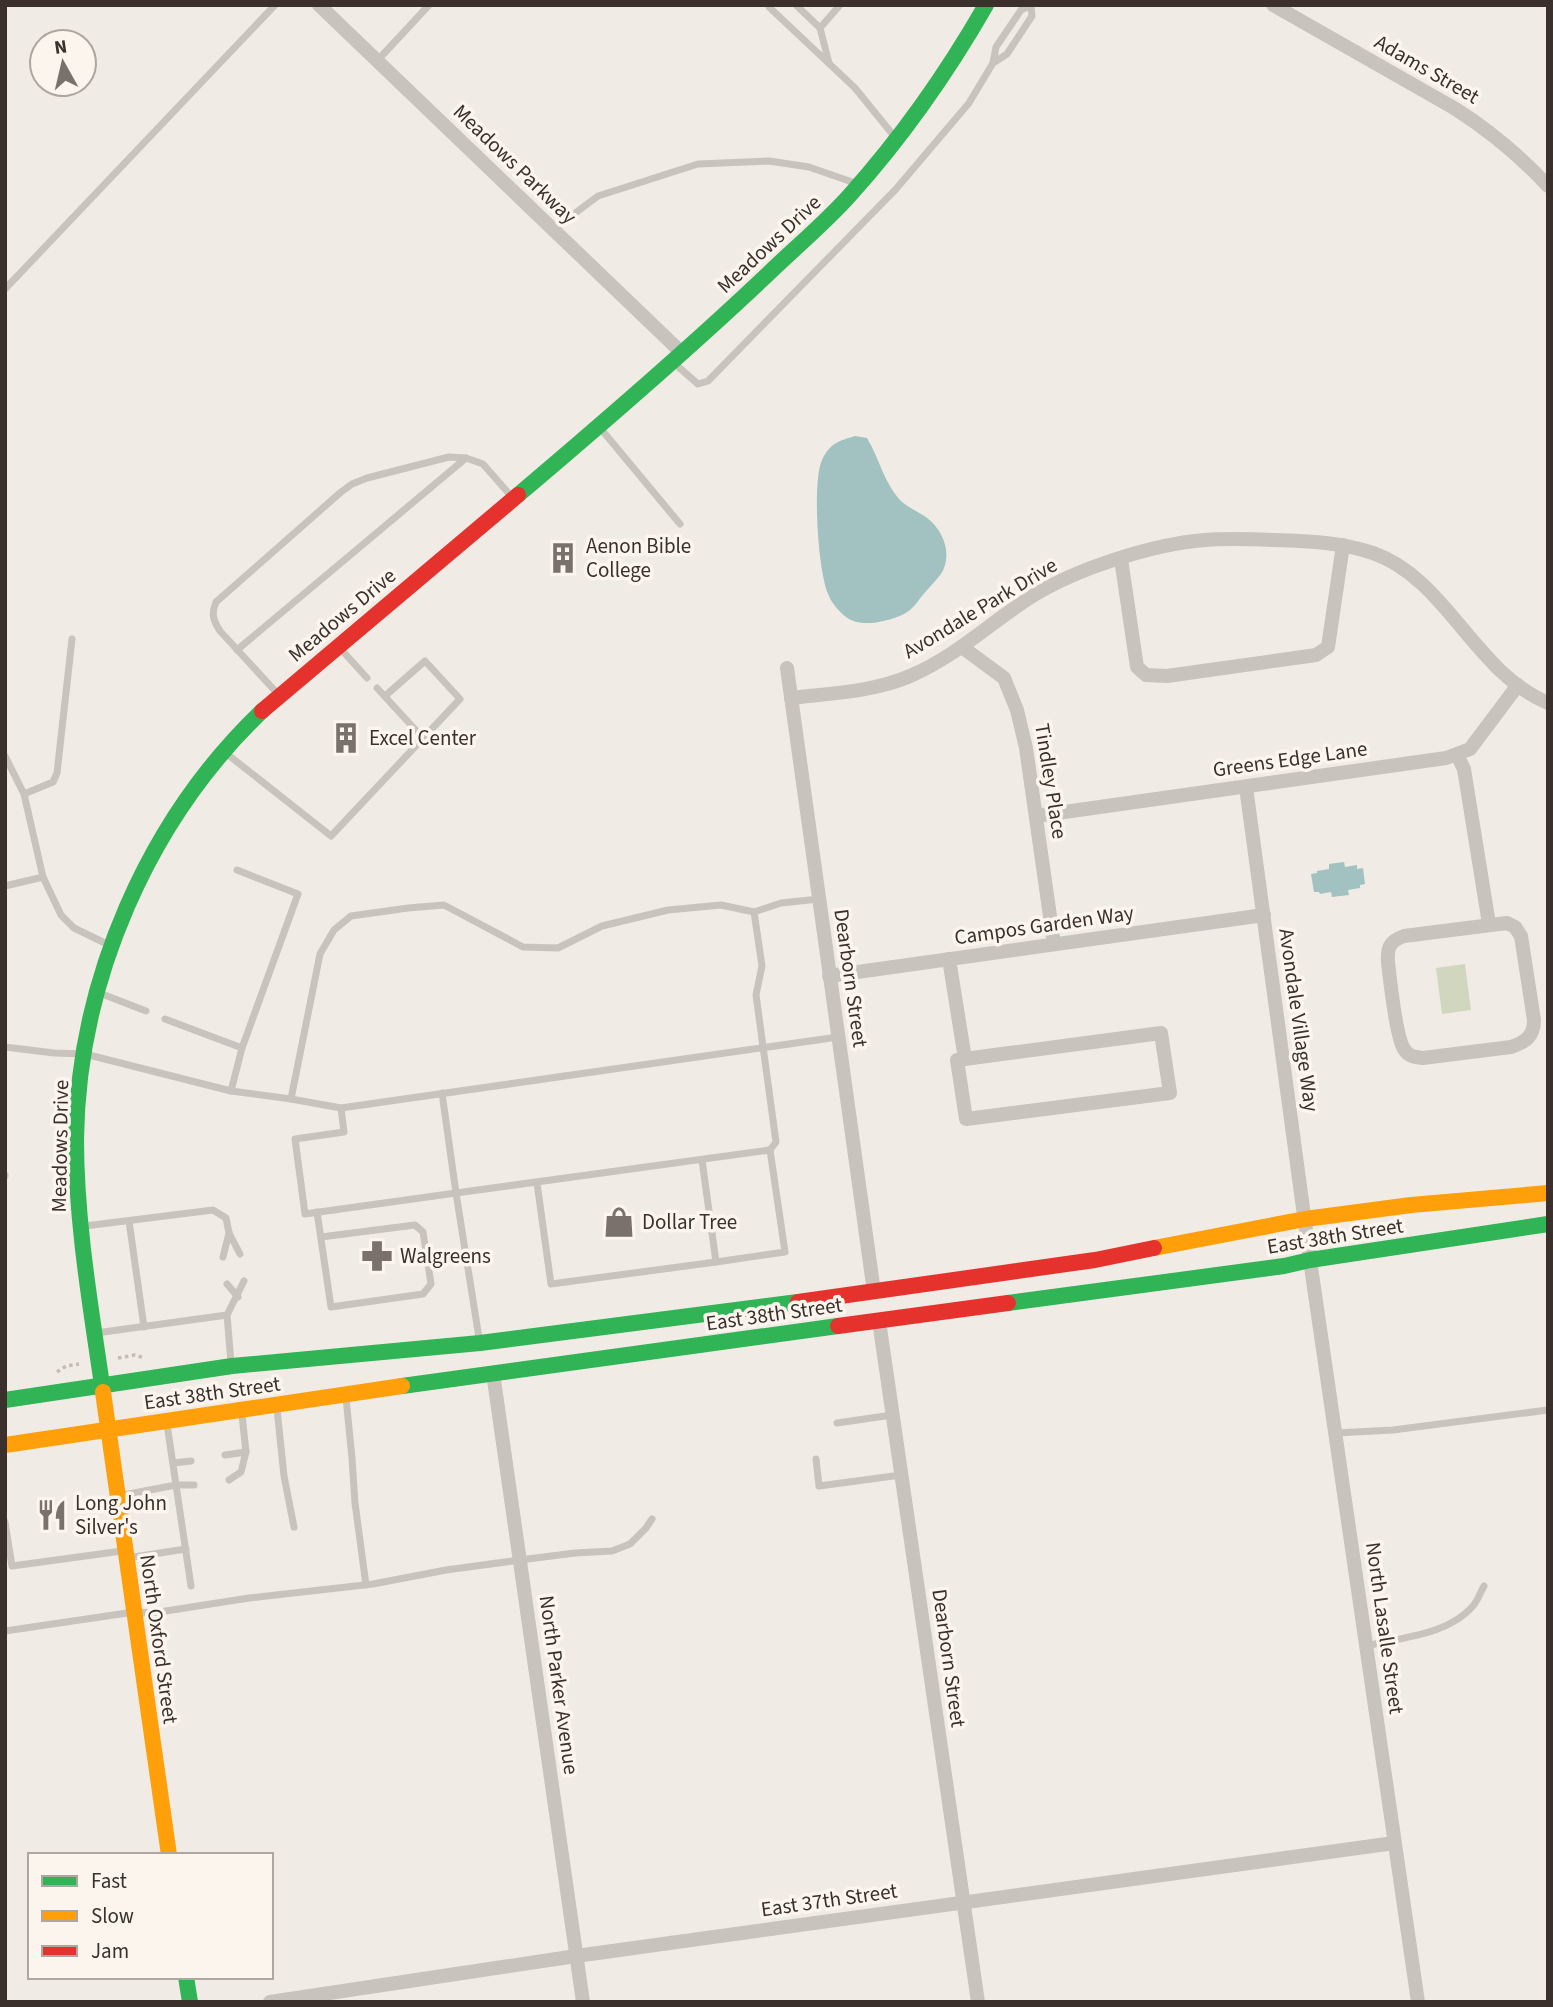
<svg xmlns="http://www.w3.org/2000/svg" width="1553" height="2007" font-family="'Source Sans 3',sans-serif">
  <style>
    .green { fill: #d1d6bf }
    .water { fill: #a1c2c1 }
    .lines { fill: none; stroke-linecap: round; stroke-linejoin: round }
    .path { stroke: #c2bbb6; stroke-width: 3.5; stroke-dasharray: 3.5 3.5; stroke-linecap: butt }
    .lane { stroke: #c9c3be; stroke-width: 7 }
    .street { stroke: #c9c3be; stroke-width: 14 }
    .fast { stroke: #30b455; stroke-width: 16 }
    .slow { stroke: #ff9f0a; stroke-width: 16 }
    .jam { stroke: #e5322d; stroke-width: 16 }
    .labels { text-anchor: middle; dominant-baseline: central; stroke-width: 7; stroke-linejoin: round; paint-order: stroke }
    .street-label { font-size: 21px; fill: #3b302b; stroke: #fbf5ee }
    .poi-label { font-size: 21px; fill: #3b302b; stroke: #fbf5ee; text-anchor: start }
  </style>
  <rect width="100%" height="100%" fill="#f0ebe5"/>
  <path class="green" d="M1465,964L1471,1010L1442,1014L1436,968Z"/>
  <g class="water">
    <path d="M855,436L867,438C879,458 884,482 899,499C906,506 913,509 921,514C939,524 952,547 944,568C941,576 933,583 928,589C919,598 915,609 902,615C886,622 860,628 846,617C840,612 832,604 829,596C818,575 812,481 822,460C830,443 839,441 855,436Z"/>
    <path d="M1344,862L1345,867L1357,865V869L1363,868L1365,884L1360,885V888L1348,890L1349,895L1332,897L1331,892L1320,894L1319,892H1314L1311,874L1317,873V871L1329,869V864Z"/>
  </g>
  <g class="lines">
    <g class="path">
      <path d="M118,1358L135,1355L145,1358"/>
      <path d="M57,1372L66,1366L79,1364"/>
    </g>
    <g class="lane">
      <path d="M771,5L769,7L855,88L894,136"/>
      <path d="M796,5L820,28"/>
      <path d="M377,61L429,5"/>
      <path d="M829,63L820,28L840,5"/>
      <path d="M554,229L598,196L698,164L769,161L809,167L855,183"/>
      <path d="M5,289L275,5"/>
      <path d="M675,364L698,384L708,381L896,189L969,103L993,63L996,47L1021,10L1031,5L1032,16L1007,54L993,63"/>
      <path d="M601,429L680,524"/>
      <path d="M339,647L367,678"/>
      <path d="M237,650L466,458"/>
      <path d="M377,688L423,738"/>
      <path d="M277,693L220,631C213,620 211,614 216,602L341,492L352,484L367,478L449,457L466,458L483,464L511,496"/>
      <path d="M227,754L331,836L460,699L425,661L385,696"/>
      <path d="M5,756L24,794L43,877L61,915L74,928L109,945"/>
      <path d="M24,794L53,782L57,773L72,639"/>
      <path d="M5,886L43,877"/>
      <path d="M102,994L146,1011"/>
      <path d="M165,1019L242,1048"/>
      <path d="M5,1047L54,1053L85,1054L231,1091L291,1099L320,954L334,930L351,916L408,908L444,905L523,947L558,948L602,926L668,910L721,905L754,912"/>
      <path d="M231,1091L242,1048L298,894L237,870"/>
      <path d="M291,1099L341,1108L838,1037"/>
      <path d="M341,1108L344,1132L295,1139L305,1214L456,1193L442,1093"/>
      <path d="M5,1175V1176"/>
      <path d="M537,1183L551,1284L716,1262L702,1160"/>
      <path d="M317,1212L331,1307L423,1294L431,1284L423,1232L415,1225L321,1237"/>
      <path d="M129,1221L144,1327"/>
      <path d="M85,1226L213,1210L226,1218L229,1233L240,1254"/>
      <path d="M223,1257L229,1233"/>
      <path d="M716,1262L785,1252L770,1150"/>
      <path d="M227,1284L238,1297"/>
      <path d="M96,1333L227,1315"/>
      <path d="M479,1338L456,1193L770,1150L776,1142L756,995L762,966L754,912L781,903L819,899"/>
      <path d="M231,1363L227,1315L244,1281"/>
      <path d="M346,1398L352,1458L355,1503L366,1585"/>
      <path d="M277,1409L284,1476L294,1527"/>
      <path d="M837,1423L892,1415"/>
      <path d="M1336,1433L1393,1430L1548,1410"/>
      <path d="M225,1455L246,1452"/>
      <path d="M816,1459L819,1486L901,1475"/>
      <path d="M173,1463L191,1461"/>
      <path d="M229,1480L241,1472L246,1452L242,1415"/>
      <path d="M118,1496L176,1485L167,1424"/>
      <path d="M5,1522L12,1566L122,1551"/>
      <path d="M127,1558L186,1549"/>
      <path d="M191,1586L176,1485H194"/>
      <path d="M5,1631L134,1612L153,1613L249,1598L373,1584L446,1570L520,1560L575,1553L612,1551L630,1544L646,1528L652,1519"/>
      <path d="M1367,1646C1402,1637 1448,1635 1473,1606C1478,1600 1480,1593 1484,1586"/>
    </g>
    <g class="street">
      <path d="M319,5L682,353"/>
      <path d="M1273,5L1454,108C1489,130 1520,156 1548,186"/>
      <path d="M1121,559L1137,667L1146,675L1167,676L1316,655L1328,647L1343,545"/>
      <path d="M962,647L1004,678L1017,710L1026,748L1054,944"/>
      <path d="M787,668L874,1292"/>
      <path d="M791,698C831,693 873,692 910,676C957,656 992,621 1034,595C1079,568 1153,544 1205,540C1227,538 1250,539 1273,540C1307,541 1340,542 1373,553C1447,579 1474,672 1548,703"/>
      <path d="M1457,755L1464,769L1489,924"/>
      <path d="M1246,787L1310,1260L1418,2002"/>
      <path d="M1036,816L1446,758L1470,749L1518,685"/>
      <path d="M1507,923L1515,927L1521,936L1534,1020C1534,1036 1526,1042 1511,1047L1423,1058C1415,1057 1409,1057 1404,1049C1396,1037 1390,980 1388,962C1387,947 1390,941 1404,936Z"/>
      <path d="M949,959L965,1059"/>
      <path d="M829,976L1264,915"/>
      <path d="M1161,1033L1170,1093L966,1119L957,1060Z"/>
      <path d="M879,1321L978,2002"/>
      <path d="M493,1373L583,2002"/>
      <path d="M270,2002L576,1956L1394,1843"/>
    </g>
    <g class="fast">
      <path d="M518,495C603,423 688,350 769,273C796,247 825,223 850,195C902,137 947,73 986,5"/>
      <path d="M1008,1303L1284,1266L1310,1260L1548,1224"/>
      <path d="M402,1386L838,1326"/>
      <path d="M103,1392C91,1308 76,1224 76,1139C78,981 148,820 262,711"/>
      <path d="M5,1400L232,1366L480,1343L798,1302"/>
      <path d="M186,1977L190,2002"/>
    </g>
    <g class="slow">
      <path d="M1154,1248L1305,1219L1411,1205L1548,1193"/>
      <path d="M103,1392L169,1855"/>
      <path d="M5,1445L402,1386"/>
    </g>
    <g class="jam">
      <path d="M262,711L518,495"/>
      <path d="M798,1302L1095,1260L1154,1248"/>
      <path d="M838,1326L1008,1303"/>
    </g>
  </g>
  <defs>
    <symbol id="building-bare" viewBox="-9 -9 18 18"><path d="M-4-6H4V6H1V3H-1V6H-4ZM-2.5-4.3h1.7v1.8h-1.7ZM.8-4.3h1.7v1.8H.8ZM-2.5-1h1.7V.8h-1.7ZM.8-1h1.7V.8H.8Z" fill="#7a716c" stroke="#fbf5ee" stroke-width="2.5" paint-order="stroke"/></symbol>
    <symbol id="shop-bare" viewBox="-9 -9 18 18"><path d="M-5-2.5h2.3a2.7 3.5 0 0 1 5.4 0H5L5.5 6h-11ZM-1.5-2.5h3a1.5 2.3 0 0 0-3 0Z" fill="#7a716c" stroke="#fbf5ee" stroke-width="2.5" paint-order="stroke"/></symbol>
    <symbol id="pharmacy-bare" viewBox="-9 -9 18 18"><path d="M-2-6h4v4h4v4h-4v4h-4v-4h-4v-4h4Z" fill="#7a716c" stroke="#fbf5ee" stroke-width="2.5" paint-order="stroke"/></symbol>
    <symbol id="restaurant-bare" viewBox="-9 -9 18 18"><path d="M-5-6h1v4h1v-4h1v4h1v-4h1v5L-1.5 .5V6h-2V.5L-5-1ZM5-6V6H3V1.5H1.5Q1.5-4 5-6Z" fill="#7a716c" stroke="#fbf5ee" stroke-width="2.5" paint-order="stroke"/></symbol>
  </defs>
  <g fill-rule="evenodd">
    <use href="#building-bare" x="541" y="536" width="44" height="44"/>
    <use href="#building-bare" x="324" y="716" width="44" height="44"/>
    <use href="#shop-bare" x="597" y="1200" width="44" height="44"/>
    <use href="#pharmacy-bare" x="355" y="1234" width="44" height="44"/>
    <use href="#restaurant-bare" x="30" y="1493" width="44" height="44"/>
  </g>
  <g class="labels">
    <g class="street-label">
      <text transform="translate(1427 69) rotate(30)">Adams Street</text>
      <text transform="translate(515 164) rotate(44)">Meadows Parkway</text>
      <text transform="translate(769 244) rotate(-43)">Meadows Drive</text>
      <text transform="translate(980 608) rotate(-31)">Avondale Park Drive</text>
      <text transform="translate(342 615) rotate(-40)">Meadows Drive</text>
      <text transform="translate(1290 759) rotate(-8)">Greens Edge Lane</text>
      <text transform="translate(1051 781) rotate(81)">Tindley Place</text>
      <text transform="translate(1044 925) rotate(-8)">Campos Garden Way</text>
      <text transform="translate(851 978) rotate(82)">Dearborn Street</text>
      <text transform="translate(1299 1020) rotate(82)">Avondale Village Way</text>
      <text transform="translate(60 1146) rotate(-89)">Meadows Drive</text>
      <text transform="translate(1335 1236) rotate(-9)">East 38th Street</text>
      <text transform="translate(774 1314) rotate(-8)">East 38th Street</text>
      <text transform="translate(212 1393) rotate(-8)">East 38th Street</text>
      <text transform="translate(1385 1628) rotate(82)">North Lasalle Street</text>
      <text transform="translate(159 1639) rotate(82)">North Oxford Street</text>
      <text transform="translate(949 1658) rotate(82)">Dearborn Street</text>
      <text transform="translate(559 1685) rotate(82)">North Parker Avenue</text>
      <text transform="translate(829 1900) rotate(-8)">East 37th Street</text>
    </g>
    <g class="poi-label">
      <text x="586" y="546">Aenon Bible<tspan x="586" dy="24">College</tspan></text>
      <text x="369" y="738">Excel Center</text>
      <text x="642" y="1222">Dollar Tree</text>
      <text x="400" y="1256">Walgreens</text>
      <text x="75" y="1503">Long John<tspan x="75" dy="24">Silver's</tspan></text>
    </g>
  </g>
  <rect width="1553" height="2007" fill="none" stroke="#3b302b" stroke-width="14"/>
  <rect x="28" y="1853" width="245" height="126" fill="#fbf5ee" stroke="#aea6a0" stroke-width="2"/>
  <rect x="42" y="1876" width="35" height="10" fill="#30b455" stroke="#aea6a0" stroke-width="2"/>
  <text x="91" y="1888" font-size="21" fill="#3b302b">Fast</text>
  <rect x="42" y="1911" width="35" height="10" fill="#ff9f0a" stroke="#aea6a0" stroke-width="2"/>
  <text x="91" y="1923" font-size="21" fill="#3b302b">Slow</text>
  <rect x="42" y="1946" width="35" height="10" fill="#e5322d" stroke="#aea6a0" stroke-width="2"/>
  <text x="91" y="1958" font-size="21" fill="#3b302b">Jam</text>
  <g transform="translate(63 63) rotate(352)"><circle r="33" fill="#fbf5ee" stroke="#aea6a0" stroke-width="2"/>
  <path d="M0-5L12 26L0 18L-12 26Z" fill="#7a716c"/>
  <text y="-10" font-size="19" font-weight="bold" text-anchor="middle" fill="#3b302b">N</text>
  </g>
</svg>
